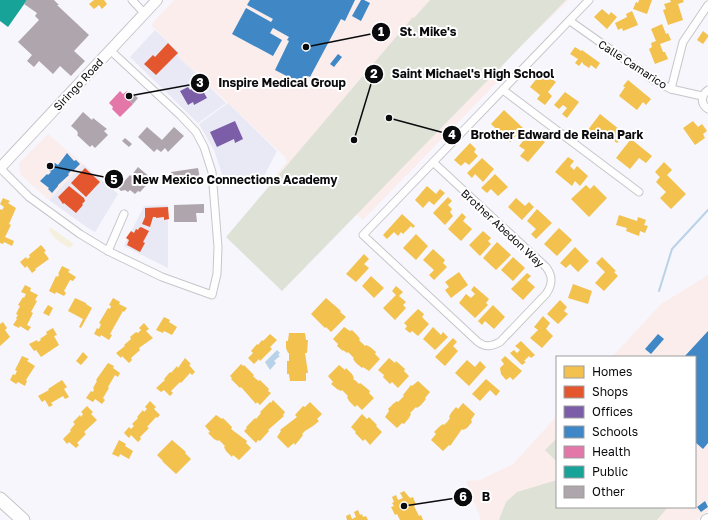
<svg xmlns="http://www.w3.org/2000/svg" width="708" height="520" font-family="'Golos Text',sans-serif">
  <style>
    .built { fill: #e8e9f5 }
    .education { fill: #fbedec }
    .green { fill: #dee1d6 }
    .sand { fill: #f5f0de }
    .water { fill: #b9d2e7 }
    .homes { fill: #f2c14e }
    .shops { fill: #e4572e }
    .offices { fill: #7b5ea7 }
    .schools { fill: #3f88c5 }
    .health { fill: #e377a8 }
    .public { fill: #17a398 }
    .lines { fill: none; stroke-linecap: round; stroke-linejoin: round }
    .stream { stroke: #b9d2e7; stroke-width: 2 }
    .building { fill: #aea6ac }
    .street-casing { stroke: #c6c6ca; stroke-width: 9 }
    .secondary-casing { stroke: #c6c6ca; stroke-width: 12 }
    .highway-casing { stroke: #c6c6ca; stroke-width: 15 }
    .street { stroke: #fefeff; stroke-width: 7 }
    .secondary { stroke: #fefeff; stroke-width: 10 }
    .highway { stroke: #fefeff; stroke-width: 13 }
    .labels { text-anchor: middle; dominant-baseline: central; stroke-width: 4; stroke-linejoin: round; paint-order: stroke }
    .street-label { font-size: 11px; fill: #0b0b0e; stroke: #fff }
    .leader { fill: none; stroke: #0b0b0e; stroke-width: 1.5 }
    .callout-dot { fill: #0b0b0e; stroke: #fff; stroke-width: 1.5 }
    .mark-label { font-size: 12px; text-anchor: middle; font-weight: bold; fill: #fff }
    .callout-label { font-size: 12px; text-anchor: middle; font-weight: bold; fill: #0b0b0e; stroke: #fff; stroke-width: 4; stroke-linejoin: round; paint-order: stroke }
  </style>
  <rect width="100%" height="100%" fill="#f6f6fc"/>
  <g class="built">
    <path d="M155,30L180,53L178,56L226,103L198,123L130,57Z"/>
    <path d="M228,103L277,151L263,178L223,177L214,150L199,124Z"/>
    <path d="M83,164L118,194L95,232L88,228L49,200Z"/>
    <path d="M168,205V268L124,246L144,206Z"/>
  </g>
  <g class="education">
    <path d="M174,0H569L529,38L502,60L503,76L363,220L352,211L275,184L271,180L287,162L284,156L178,56L180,53L151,25Z"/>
    <path d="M48,134L83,164L49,200L21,175L19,168V163Z"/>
    <path d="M708,275V511L696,520H481L466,481L480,480L513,464L557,416V507H695V357H612L661,304Z"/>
  </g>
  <g class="green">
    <path d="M430,0H566L282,291L226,237L413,17L414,18Z"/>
    <path d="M557,438V462L545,450Z"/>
    <path d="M557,480V507H668L657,520H499L506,502L517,492Z"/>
  </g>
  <path class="sand" d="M50,227L74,244L69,248C61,243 53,238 49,230Z"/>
  <path class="water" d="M277,350L280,353L278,355L280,356L274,361L276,363L270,370L265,362Z"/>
  <g class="homes">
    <path d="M94,0H104L107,4L102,9L99,5L94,9L89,4Z"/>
    <path d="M639,0H652L647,14L633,9L636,2L638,3Z"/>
    <path d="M670,0H683L684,2L678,4L683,20L668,25L663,10L666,9L664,4L671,2Z"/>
    <path d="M602,9L609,15L611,12L617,17L607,29L594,17Z"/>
    <path d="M632,11L638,25L623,31L622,28L618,30L615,23L627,17L626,14Z"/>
    <path d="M662,24L666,34L668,33L671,40L660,44L663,52H665L668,59L655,64L649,49L652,47L651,43L656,41L651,29Z"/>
    <path d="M703,31L708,35V37L703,44L697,40Z"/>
    <path d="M575,47L581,51L582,50L600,63L596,69L591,65L589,68L583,64V63L582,62L579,66L575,63L578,59L570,54Z"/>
    <path d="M542,72L556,82L548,92L552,96L545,105L537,99L540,95L530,87Z"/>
    <path d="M628,80L651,99L646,105L643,102L637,110L619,96L625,87L623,86Z"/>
    <path d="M565,92L579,102L567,118L562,114L567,108L563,105L559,109L554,105Z"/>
    <path d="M504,110L523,128L510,142L491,124Z"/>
    <path d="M600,114L620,130L617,134L622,137L617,143L602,132L596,139L587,131Z"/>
    <path d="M693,121L698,127L702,124L707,131L703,134L705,138L695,145L683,128Z"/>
    <path d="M531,131L545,142L528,162L520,156L525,150L519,146Z"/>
    <path d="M631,139L652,156L646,163L639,158L630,169L616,158Z"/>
    <path d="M470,143L476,149L474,152L478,156L469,165L465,162L461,166L454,160Z"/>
    <path d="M568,157L574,161L570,166L574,170L577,166L588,176L580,186L575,181L572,186L555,172Z"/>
    <path d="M482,158L494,169L483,182L475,174L472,178L467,173Z"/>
    <path d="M664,162L672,170L667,175L686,194L671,209L660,198L666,192L656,182L660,177L655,172Z"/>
    <path d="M495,174L508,187L498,196L491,189L487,193L481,188Z"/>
    <path d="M586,185L590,189L594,185L607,198L589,217L571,199Z"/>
    <path d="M427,186L436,194L440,189L445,193L434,205L429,201L423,208L415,200Z"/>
    <path d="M448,197L452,201L448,205L452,209L450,212L453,216L445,225L433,213Z"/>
    <path d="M3,198L10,201L8,203L16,208L9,224L11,225L5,237L14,241L12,246L4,242L3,244L0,243V210L1,209L2,210L4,207L0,204Z"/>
    <path d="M516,198L525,206L529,202L534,207L522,220L508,207Z"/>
    <path d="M537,209L552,223L536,239L531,234L536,229L527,221Z"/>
    <path d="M462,213L466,217L463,221L472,229L461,241L448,229Z"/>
    <path d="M402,214L415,226L413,228L411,226L403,234L401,232L398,236L394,232L387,239L383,235Z"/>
    <path d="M619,215L637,221L638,217L646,220L644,225L648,226L645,233L640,231L639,236L626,231L627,228L616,225Z"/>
    <path d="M559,228L572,240L557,256L544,244Z"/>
    <path d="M483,231L491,238L488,241L491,244L480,256L469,245Z"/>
    <path d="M416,234L428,246L416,260L403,248Z"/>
    <path d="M497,242L511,255L496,270L483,258Z"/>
    <path d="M41,245L46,251L44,252L49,259L35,269L36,270L32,273L27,266L25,268L20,262L26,257L27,259L30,257L29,255Z"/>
    <path d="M575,247L589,261L578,272L570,264L566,268L560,263Z"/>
    <path d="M433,249L445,260L443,263L447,267L434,280L429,275L434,270L423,260Z"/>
    <path d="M364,254L369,259L364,264L369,268L356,282L346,274Z"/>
    <path d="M513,257L525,268L513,281L501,270Z"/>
    <path d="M602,257L616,271L614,272L618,276L604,291L595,283L605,272L596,263Z"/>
    <path d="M62,266L70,270L68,272L76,277L73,281L70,280L64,291L66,293L64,296L56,292L55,294L49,291L56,276L58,277L59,274H58Z"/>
    <path d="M459,272L468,285L451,298L445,290L449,287L445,282Z"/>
    <path d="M527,273L531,276L527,280L535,287L523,300L511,289Z"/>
    <path d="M371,276L384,288L374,298L362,286Z"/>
    <path d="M573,284L592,291L588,304L568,298Z"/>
    <path d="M25,285L31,288L30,291L38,295L35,300L37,301L31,312L33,313L27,325L31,327L28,331L20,326L19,328L13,325L17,319L16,318L18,315L16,314L20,306L18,305L23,297L24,298L26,294L21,292Z"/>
    <path d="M396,286L403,292L399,296L406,302L403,305L406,308L395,320L383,308L396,295L392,291Z"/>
    <path d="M474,286L489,299L486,303L488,305L475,318L459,303L466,294L471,298L475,294L471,290Z"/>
    <path d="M75,298L86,303V304L92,308L81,328L79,327L83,319L68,311Z"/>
    <path d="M113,298L120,302L119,304L127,308L124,312L123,311L110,334L112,335L109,340L101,335L100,337L94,334L97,328L99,329L101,324L99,323L108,308L110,309L111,306L109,305Z"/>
    <path d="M326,298L341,311L340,312L346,317L331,332L326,327L325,328L311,314Z"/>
    <path d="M560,300L567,307L564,311L568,314L558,324L547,314Z"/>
    <path d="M48,305L53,308L49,316L43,313Z"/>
    <path d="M493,305L505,317L494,329L485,321L482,325L478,321Z"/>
    <path d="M418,309L424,314L422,317L429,324L418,336L412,331L410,333L405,329L407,326L404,323Z"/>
    <path d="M543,316L550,323L546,329L553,336L542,348L530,338L538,330L534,327Z"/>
    <path d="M164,317L170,320L169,322L177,327L172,335L164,331L163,333L156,330Z"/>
    <path d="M3,322L7,328L5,330L10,337L0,346V324Z"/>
    <path d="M144,323L149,329L146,331L153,338L139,348L140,350L131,358L132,360L129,363L122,356L121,358L116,353L125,346L124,345L131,339L130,337L136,332L138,333L141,330L139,328Z"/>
    <path d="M344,327L350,331L352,330L357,335L360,339L359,340L365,346L366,345L370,347L376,352L375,354L380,359L369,371L363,367L362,368L356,363L353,359L354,358L348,352L347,353L343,350V351L337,346L338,344L333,339Z"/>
    <path d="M433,327L441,335L443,332L448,337L435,350L423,339Z"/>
    <path d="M53,328L57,335L54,336L59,345L41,357L36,350L34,351L29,344L37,340L38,342L41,340L40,339L47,334L46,332Z"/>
    <path d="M289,333H305L306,340H308L307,353H305L308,373H306V381H290L289,374H287V361H289V353H288L286,348V341H288Z"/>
    <path d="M270,334L277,340L270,347L272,349L260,361L259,359L254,364L248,358L253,353L251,351L257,344L258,345L262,340L263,341Z"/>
    <path d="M453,338L457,342L453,346L458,351L445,366L435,357Z"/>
    <path d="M521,341L535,355L531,358L529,356L524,361L526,362L522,365L510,353L514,350L517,353L520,350L515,346Z"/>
    <path d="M83,352L88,357L81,365L76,361Z"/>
    <path d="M22,356L29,359L27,361L35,366L26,380L27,381L25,386L18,382L16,384L10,380L13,374L15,375L17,371L15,370Z"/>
    <path d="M505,356L522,371L513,380L510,377L506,380L501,374L500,368L504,364L501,360Z"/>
    <path d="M185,358L191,364L189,365L195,372L192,375L190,373L181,383L180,382L171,391L173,393L170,396L164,390L161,392L156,388L165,380L164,379L170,372L171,373L177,366L178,368Z"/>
    <path d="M389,358L395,363L396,361L405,369L404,371L409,376L398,388L392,382L390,384L383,377L384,375L378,370Z"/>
    <path d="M467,360L475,367L480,361L486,367L469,386L455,373Z"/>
    <path d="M108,363L114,366L113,368L120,373L118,377L115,375L108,387L109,388L103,398L105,400L102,404L95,399L93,402L86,398L91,391L93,392L94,389L93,388L97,381L96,380Z"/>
    <path d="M241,364L243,366L244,365L254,375L253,376L256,379L259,381L260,380L269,389L268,391L271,393L260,405L257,402L256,404L241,387L240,388L231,379L232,378L230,376Z"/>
    <path d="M339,365L345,370L346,368L352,374L354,378L353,379L356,381L359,384L360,383L364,386L370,391L369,393L374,398L362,410L357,405L355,407L349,401L347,397L348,396L342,390L341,391L337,389L331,384L333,382L328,376Z"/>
    <path d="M486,379L500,391L496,396L490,390L480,401L472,394Z"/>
    <path d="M62,380L67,387L64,389L69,397L65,399L63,396L51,403L53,405L49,407L45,400L42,402L38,396L49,390L48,389Z"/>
    <path d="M418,381L430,392L425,398L426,399L421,405L417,408L416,407L410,413L411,414L409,418L404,424L402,423L397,428L385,417L389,411L388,409L393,404L397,401L398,402L404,396L403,395L411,385L412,386Z"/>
    <path d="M273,400L285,412L283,415L284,416L268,430L269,431L260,441L258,440L256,443L244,431L247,428L246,427L255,418L256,419L261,413L260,412L270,402L271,403Z"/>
    <path d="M150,401L156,407L154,409L160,415L157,418L156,417L147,427L149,428L140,437L141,439L138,442L131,435L129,438L124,433L129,427L131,429L134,426L132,424L138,418L137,417L143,410L144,412L147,409L145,407Z"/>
    <path d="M310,402L322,414L317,419L319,421L313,426L305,431L302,434L303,435L300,439L295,445L294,443L288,448L277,437L281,431L280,430L297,417L295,415L303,406L305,407Z"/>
    <path d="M463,403L475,414L471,420L472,422L467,428L463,430L462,429L450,446L449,445L443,451L431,440L436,434L434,432L439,427L443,424L444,425L448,421L450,418L449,417L451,413L456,407L458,409Z"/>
    <path d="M87,406L93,412L91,414L97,420L84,432L86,434L77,443L79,445L76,448L69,442L67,444L63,439L71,431L70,430L75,424L73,422L80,415L81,417L83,414L81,412Z"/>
    <path d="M362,414L367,419L369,417L377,425L376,426L382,432L370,445L365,439L363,441L355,433L356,432L351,427Z"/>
    <path d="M216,415L222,419L223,418L232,427L231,429L247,441L246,443L251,448L239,460L233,455L232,457L226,451L224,447L225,446L219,440L218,441L214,439L208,433L210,432L205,426Z"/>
    <path d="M119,440L126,444L125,446L133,451L129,459L120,454L119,457L112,454Z"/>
    <path d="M172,440L186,452L185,453L191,459L176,474L162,461H163L157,455Z"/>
    <path d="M404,491L410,498L413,497L416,505L414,506L419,516L421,515L423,520H400L397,514L395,515L391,507L394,506L392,503L394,502L392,497L396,495L398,500L403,498L400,493Z"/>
    <path d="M358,510L360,515L362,514L363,517L366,516L368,520H347L346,516L350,514L352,519L356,517L354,512Z"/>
  </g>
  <g class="shops">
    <path d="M168,43L178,53L156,75L144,64L153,55L155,57Z"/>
    <path d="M85,168L100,182L86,197L71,183Z"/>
    <path d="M69,186L84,198L85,201L82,204L83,205L76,213L64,203L63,204L58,197Z"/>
    <path d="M168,207L169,219L164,220V217L156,218V217H153L150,227L142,224L145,217V208Z"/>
    <path d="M141,227L149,231L143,242L145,243L140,252L127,245L129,240L126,238L131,231L134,233L136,229L138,230L139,228Z"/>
  </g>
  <g class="offices">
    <path d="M199,84L207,98L194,105L193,102L188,105L180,91L188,87L190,90Z"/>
    <path d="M235,121L243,139L235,143L234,139L217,147L210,132Z"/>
  </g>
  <g class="schools">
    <path d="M250,0H355L345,21L341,19L310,77L308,76L304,85L275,70L289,41L287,40L289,37L273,28L270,33L282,40L273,56L232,34L246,8L271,22L273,19L247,5Z"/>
    <path d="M361,0H364L370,3L361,21L352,16Z"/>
    <path d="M338,54L342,57L334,67L330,64Z"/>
    <path d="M67,153L74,161L76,160L80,164L73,171L72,170L68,174L69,175L58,185V186L52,193L48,189L49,188L40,181L47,174L48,175L51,172L49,170L55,163L58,165Z"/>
    <path d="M708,331V443L703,449L695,442V357H684Z"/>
    <path d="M658,334L664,339L651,354L645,349Z"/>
    <path d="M705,501L708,507L701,512L697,507Z"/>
  </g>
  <path class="health" d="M120,91L123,94L127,91L132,96L129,100L133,104L120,117L112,109L113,107L109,103Z"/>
  <path class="public" d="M0,0H27L8,27L0,21Z"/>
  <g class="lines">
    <path class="stream" d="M659,291L672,249L708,210"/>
  </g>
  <g class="building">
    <path d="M27,0H54L59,5H57L89,35L74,51L85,61L71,76L60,66L53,74L39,61L34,67L27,61L32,55L18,42L39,20L35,16L37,13L24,4Z"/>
    <path d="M134,95L138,98L133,104L129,100Z"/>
    <path d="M83,112L92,120L93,118L107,129L104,131L108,135L95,148L92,145L90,147L77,135L78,134L77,131L71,126Z"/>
    <path d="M147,127L162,140L174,127L184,136L168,152L165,148L161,152L157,149L154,152L138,137Z"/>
    <path d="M125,138L132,144L129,147L122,141Z"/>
    <path d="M138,167L152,179L140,192L138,191L135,194L130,190L128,192L125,190L121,191L118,188L130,175L131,176Z"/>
    <path d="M198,168L200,179L173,183L171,172Z"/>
    <path d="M204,204V213H196L197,222H174V205Z"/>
  </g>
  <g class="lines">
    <defs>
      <g id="street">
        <path d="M132,0L144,13"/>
        <path d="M570,21L655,81L671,89L702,96"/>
        <path d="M671,89L683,42L708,5"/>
        <path d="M503,90L639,192"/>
        <path d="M708,90C701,95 700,104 708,109"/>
        <path d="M433,162L546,267C553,276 553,284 546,294L500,342C492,346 486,348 478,342L363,235L589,0"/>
        <path d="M0,168L29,197L80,234L108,251L162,277L212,295L217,274L218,247L212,172L204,147L196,132L181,116L110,50"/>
        <path d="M108,251L124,214"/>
      </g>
      <g id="secondary">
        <path d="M0,168L157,0"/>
        <path d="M706,520L708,519"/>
      </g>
      <path id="highway" d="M0,499L23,520"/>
    </defs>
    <use href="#street" class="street-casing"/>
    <use href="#secondary" class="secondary-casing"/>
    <use href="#highway" class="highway-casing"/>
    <use href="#street" class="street"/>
    <use href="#secondary" class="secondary"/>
    <use href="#highway" class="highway"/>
  </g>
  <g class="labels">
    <g class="street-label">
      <text transform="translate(633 64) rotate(33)">Calle Camarico</text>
      <text transform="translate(78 84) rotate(-47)">Siringo Road</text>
      <text transform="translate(503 228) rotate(43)">Brother Abedon Way</text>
    </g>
  </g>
  <path class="leader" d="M306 47L381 32M354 140L374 74M129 96L200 83M389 118L452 135M50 166L114 179M404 506L463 497"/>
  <g class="callout-dot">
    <circle cx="306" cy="47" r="4"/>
    <circle cx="354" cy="140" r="4"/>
    <circle cx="129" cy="96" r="4"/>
    <circle cx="389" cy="118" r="4"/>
    <circle cx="50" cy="166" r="4"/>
    <circle cx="404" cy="506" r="4"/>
    <circle cx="381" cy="32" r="10"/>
    <circle cx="374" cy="74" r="10"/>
    <circle cx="200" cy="83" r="10"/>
    <circle cx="452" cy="135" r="10"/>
    <circle cx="114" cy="179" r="10"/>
    <circle cx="463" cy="497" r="10"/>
  </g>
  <g class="mark-label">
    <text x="381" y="36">1</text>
    <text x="374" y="78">2</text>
    <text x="200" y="87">3</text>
    <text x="452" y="139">4</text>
    <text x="114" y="184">5</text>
    <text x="463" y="501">6</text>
  </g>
  <g class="callout-label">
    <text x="428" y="36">St. Mike's</text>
    <text x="473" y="78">Saint Michael's High School</text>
    <text x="282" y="87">Inspire Medical Group</text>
    <text x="557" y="139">Brother Edward de Reina Park</text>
    <text x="235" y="184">New Mexico Connections Academy</text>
    <text x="486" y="501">B</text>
  </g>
  <rect x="556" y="356" width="140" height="152" fill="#ffffff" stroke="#9d9d9f"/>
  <rect x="564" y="366" width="20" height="12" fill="#f2c14e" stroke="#9d9d9f"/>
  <text x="592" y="376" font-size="12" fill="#0b0b0e">Homes</text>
  <rect x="564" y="386" width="20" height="12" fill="#e4572e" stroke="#9d9d9f"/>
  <text x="592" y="396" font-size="12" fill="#0b0b0e">Shops</text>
  <rect x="564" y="406" width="20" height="12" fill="#7b5ea7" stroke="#9d9d9f"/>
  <text x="592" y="416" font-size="12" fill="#0b0b0e">Offices</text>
  <rect x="564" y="426" width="20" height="12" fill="#3f88c5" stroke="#9d9d9f"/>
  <text x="592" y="436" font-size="12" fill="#0b0b0e">Schools</text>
  <rect x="564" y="446" width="20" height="12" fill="#e377a8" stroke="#9d9d9f"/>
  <text x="592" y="456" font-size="12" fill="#0b0b0e">Health</text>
  <rect x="564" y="466" width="20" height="12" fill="#17a398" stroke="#9d9d9f"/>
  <text x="592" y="476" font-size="12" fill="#0b0b0e">Public</text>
  <rect x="564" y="486" width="20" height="12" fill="#aea6ac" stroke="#9d9d9f"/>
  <text x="592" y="496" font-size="12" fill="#0b0b0e">Other</text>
</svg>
